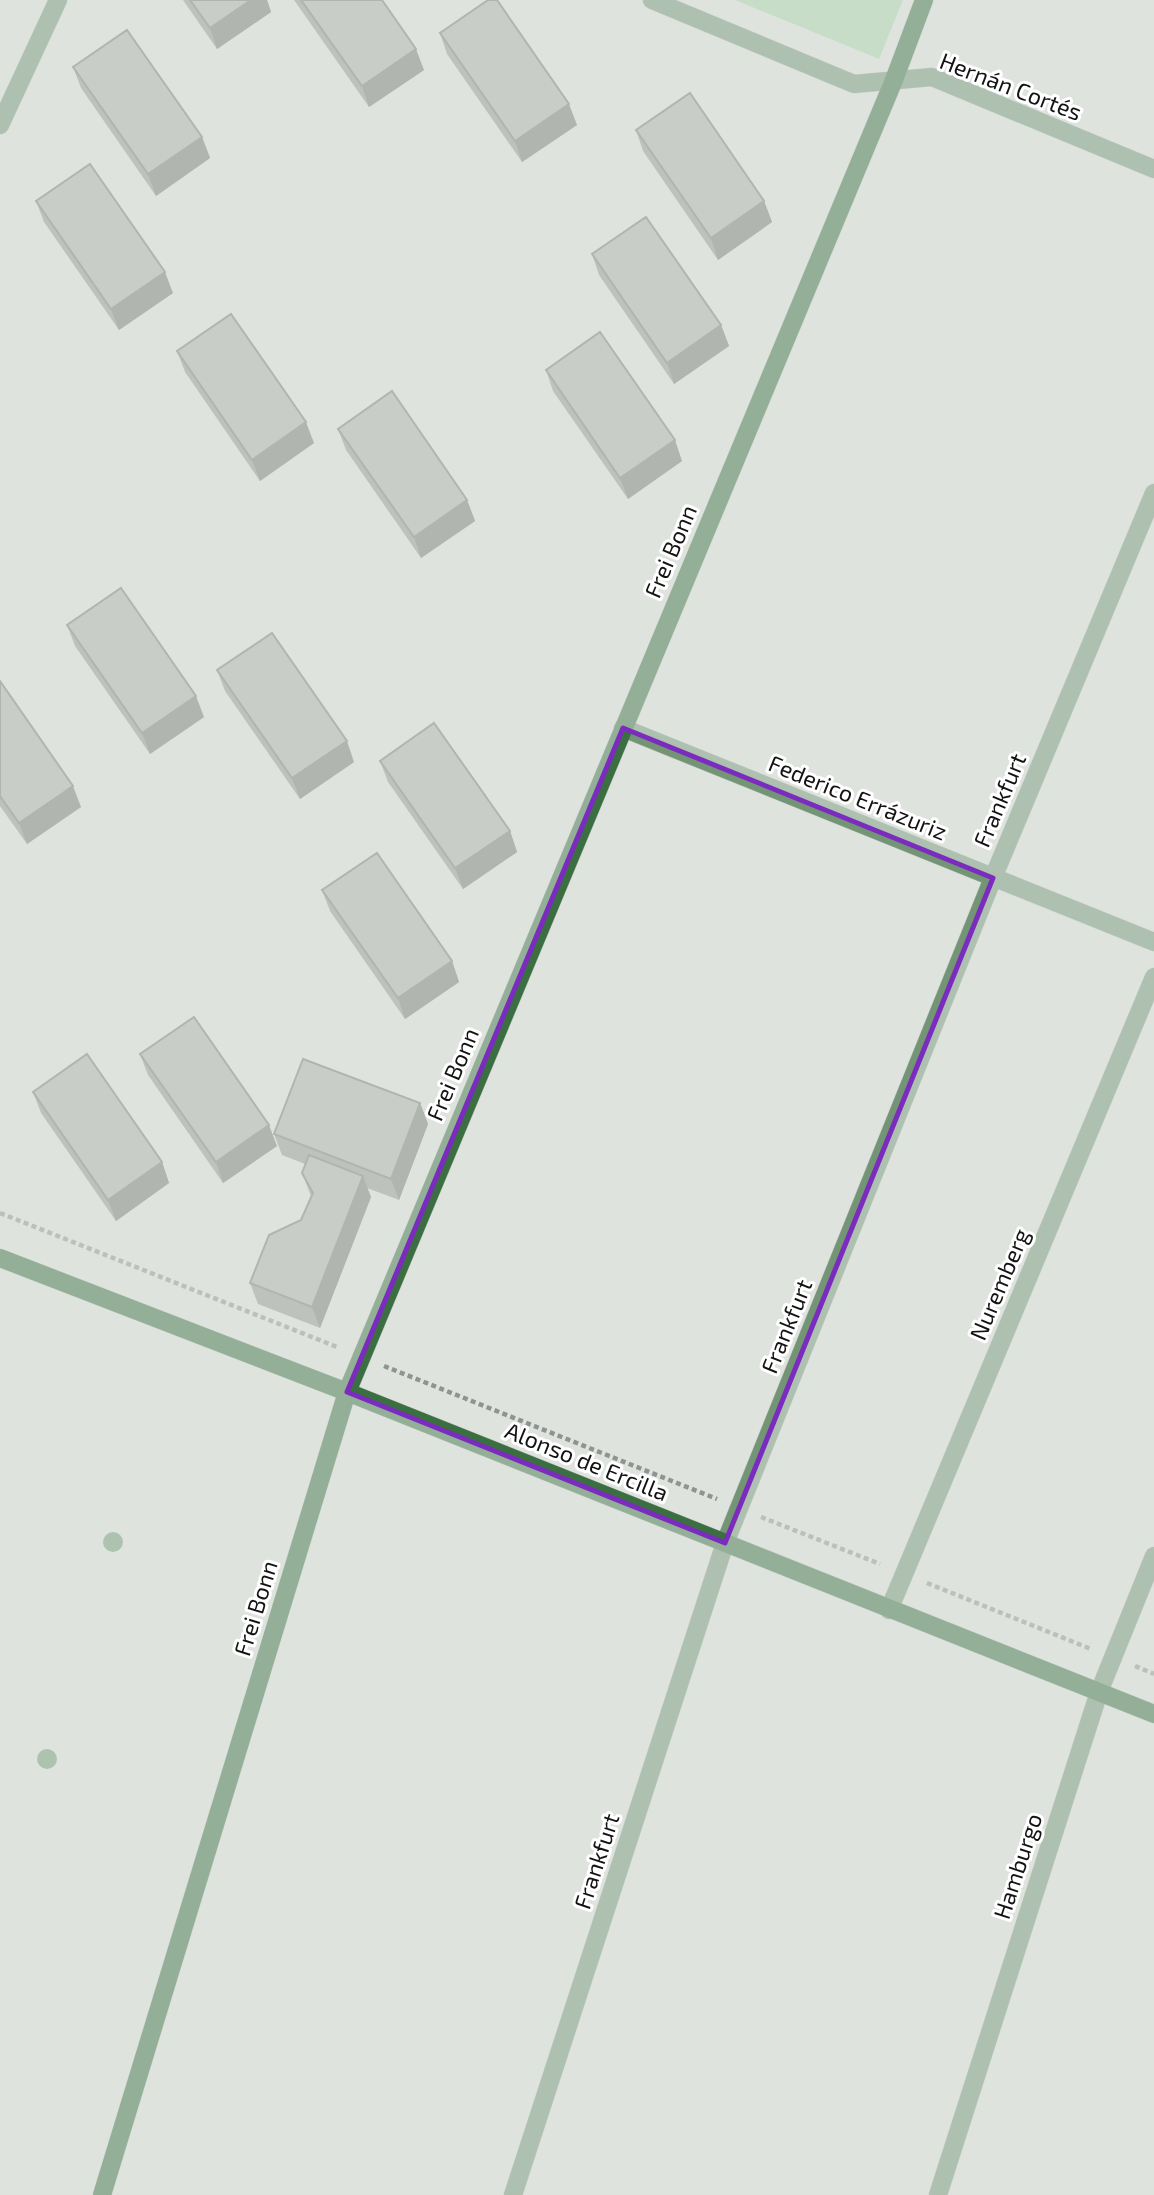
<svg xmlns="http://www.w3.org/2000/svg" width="1154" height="2195" font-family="'Exo 2',sans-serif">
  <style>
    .green { fill: #abd6ad }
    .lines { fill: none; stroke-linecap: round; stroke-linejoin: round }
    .street-casing { stroke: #b9beb9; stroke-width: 19 }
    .secondary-casing { stroke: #b9beb9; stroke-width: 19 }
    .path { stroke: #909490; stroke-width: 4.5; stroke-dasharray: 5 3.5; stroke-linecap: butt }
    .street { stroke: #739575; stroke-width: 18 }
    .secondary { stroke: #3b6f41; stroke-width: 18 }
    .tree { fill: #739979 }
    .wall { fill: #959995 }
    .shaded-wall { fill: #797d79 }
    .building { fill: #adb2ad; stroke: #797d79; stroke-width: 2 }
    .marked { fill: none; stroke: #7b2cbf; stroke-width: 5; stroke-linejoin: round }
    .labels { text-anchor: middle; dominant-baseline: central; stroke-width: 6; stroke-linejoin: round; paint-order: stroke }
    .street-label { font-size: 23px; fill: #121312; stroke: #fff }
  </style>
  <rect width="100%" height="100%" fill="#dee3de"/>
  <path class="green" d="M735,0H903L879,59Z"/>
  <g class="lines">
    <defs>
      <g id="street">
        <path d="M652,0L854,84L932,77L1154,169"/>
        <path d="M0,125L58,0"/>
        <path d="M623,728L1154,942"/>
        <path d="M889,1610L1154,977"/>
        <path d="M513,2195L725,1543L993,878L1154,493"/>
        <path d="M938,2195L1099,1692L1154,1556"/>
      </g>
      <g id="secondary">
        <path d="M0,1258L347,1392L1154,1714"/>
        <path d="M102,2195L347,1392L894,80L924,0"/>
      </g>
    </defs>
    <use href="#street" class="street-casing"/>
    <use href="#secondary" class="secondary-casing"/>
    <g class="path">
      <path d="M0,1213L337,1347"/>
      <path d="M384,1366L717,1499"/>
      <path d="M761,1517L880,1564"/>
      <path d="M927,1583L1091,1649"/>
      <path d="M1135,1666L1154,1674"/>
    </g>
    <use href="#street" class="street"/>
    <use href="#secondary" class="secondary"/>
  </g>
  <g class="tree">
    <circle cx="113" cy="1542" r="10"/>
    <circle cx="47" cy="1759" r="10"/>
  </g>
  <g class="wall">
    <path d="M183,0H267L271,12L217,49Z"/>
    <path d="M294,0H382L424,70L369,107Z"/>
    <path d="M440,33L577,125L522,162L447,54Z"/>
    <path d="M73,67L202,137L210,158L156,196L81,88Z"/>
    <path d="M636,130L764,201L772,222L718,260L643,151Z"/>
    <path d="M36,201L173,293L119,330L44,222Z"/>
    <path d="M592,254L721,325L729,346L674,384L599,275Z"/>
    <path d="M177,351L314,443L260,481L185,372Z"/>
    <path d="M546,370L682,461L628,499L553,391Z"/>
    <path d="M338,429L467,500L475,521L421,558L346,450Z"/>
    <path d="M67,625L204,717L150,754L75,646Z"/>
    <path d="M217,670L354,762L300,799L225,691Z"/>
    <path d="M0,681L81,807L27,844L0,806Z"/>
    <path d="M380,761L510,831L517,852L463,889L388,782Z"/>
    <path d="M322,890L452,961L459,982L405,1019L330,911Z"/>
    <path d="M140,1054L277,1146L223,1183L148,1075Z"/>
    <path d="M33,1092L162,1162L169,1183L116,1221L41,1113Z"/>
    <path d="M420,1103L428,1124L399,1200L367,1188L371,1197L320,1328L258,1304L250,1283L301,1220L311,1196L302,1173L305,1164L282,1155L274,1134Z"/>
  </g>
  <g class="shaded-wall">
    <path d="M251,0H267L271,12L217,49L210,28Z"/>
    <path d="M416,49L424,70L369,107L362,86Z"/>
    <path d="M569,104L577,125L522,162L515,141Z"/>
    <path d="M202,137L210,158L156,196L148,174Z"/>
    <path d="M764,201L772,222L718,260L711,238Z"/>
    <path d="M165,272L173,293L119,330L111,309Z"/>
    <path d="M721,325L729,346L674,384L667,363Z"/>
    <path d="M306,422L314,443L260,481L252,460Z"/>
    <path d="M675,440L682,461L628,499L620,478Z"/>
    <path d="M467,500L475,521L421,558L414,537Z"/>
    <path d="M196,696L204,717L150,754L142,733Z"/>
    <path d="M347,741L354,762L300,799L292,778Z"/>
    <path d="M73,786L81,807L27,844L19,823Z"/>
    <path d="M510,831L517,852L463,889L455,868Z"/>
    <path d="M452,961L459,982L405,1019L398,998Z"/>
    <path d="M420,1103L428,1124L399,1200L391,1179Z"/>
    <path d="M269,1125L277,1146L223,1183L216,1162Z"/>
    <path d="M162,1162L169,1183L116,1221L108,1200Z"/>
    <path d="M363,1176L371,1197L320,1328L312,1307Z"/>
  </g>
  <g class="building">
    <path d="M190,0H251L210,28Z"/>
    <path d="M301,0H382L416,49L362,86Z"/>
    <path d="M488,0H497L569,104L515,141L440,33Z"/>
    <path d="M127,30L202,137L148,174L73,67Z"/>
    <path d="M690,93L764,201L711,238L636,130Z"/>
    <path d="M90,164L165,272L111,309L36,201Z"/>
    <path d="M646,217L721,325L667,363L592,254Z"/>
    <path d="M231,314L306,422L252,460L177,351Z"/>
    <path d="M600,332L675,440L620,478L546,370Z"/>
    <path d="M392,391L467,500L414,537L338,429Z"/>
    <path d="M121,588L196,696L142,733L67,625Z"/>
    <path d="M272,633L347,741L292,778L217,670Z"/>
    <path d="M0,681L73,786L19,823L0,796Z"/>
    <path d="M434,723L510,831L455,868L380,761Z"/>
    <path d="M377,853L452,961L398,998L322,890Z"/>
    <path d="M194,1017L269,1125L216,1162L140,1054Z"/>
    <path d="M87,1054L162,1162L108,1200L33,1092Z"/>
    <path d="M303,1059L420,1103L391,1179L274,1134Z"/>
    <path d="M309,1155L363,1176L312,1307L250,1283L269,1235L301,1220L313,1193L302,1173Z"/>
  </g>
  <path d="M0 0H1154V2195H0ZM623,728L993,878L725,1543L347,1392Z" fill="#dee3de" fill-opacity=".55" fill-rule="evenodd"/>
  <path class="marked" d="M623,728L993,878L725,1543L347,1392Z"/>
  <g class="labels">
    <g class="street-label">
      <text transform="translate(1011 86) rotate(21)">Hernán Cortés</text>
      <text transform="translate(670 551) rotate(-67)">Frei Bonn</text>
      <text transform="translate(858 797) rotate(22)">Federico Errázuriz</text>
      <text transform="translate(999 800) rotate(-67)">Frankfurt</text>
      <text transform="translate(452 1074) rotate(-67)">Frei Bonn</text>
      <text transform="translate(999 1284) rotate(-67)">Nuremberg</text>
      <text transform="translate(786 1326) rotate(-68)">Frankfurt</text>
      <text transform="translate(587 1461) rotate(22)">Alonso de Ercilla</text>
      <text transform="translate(255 1608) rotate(-73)">Frei Bonn</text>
      <text transform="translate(596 1861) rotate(-72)">Frankfurt</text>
      <text transform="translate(1017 1866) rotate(-72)">Hamburgo</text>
    </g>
  </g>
</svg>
